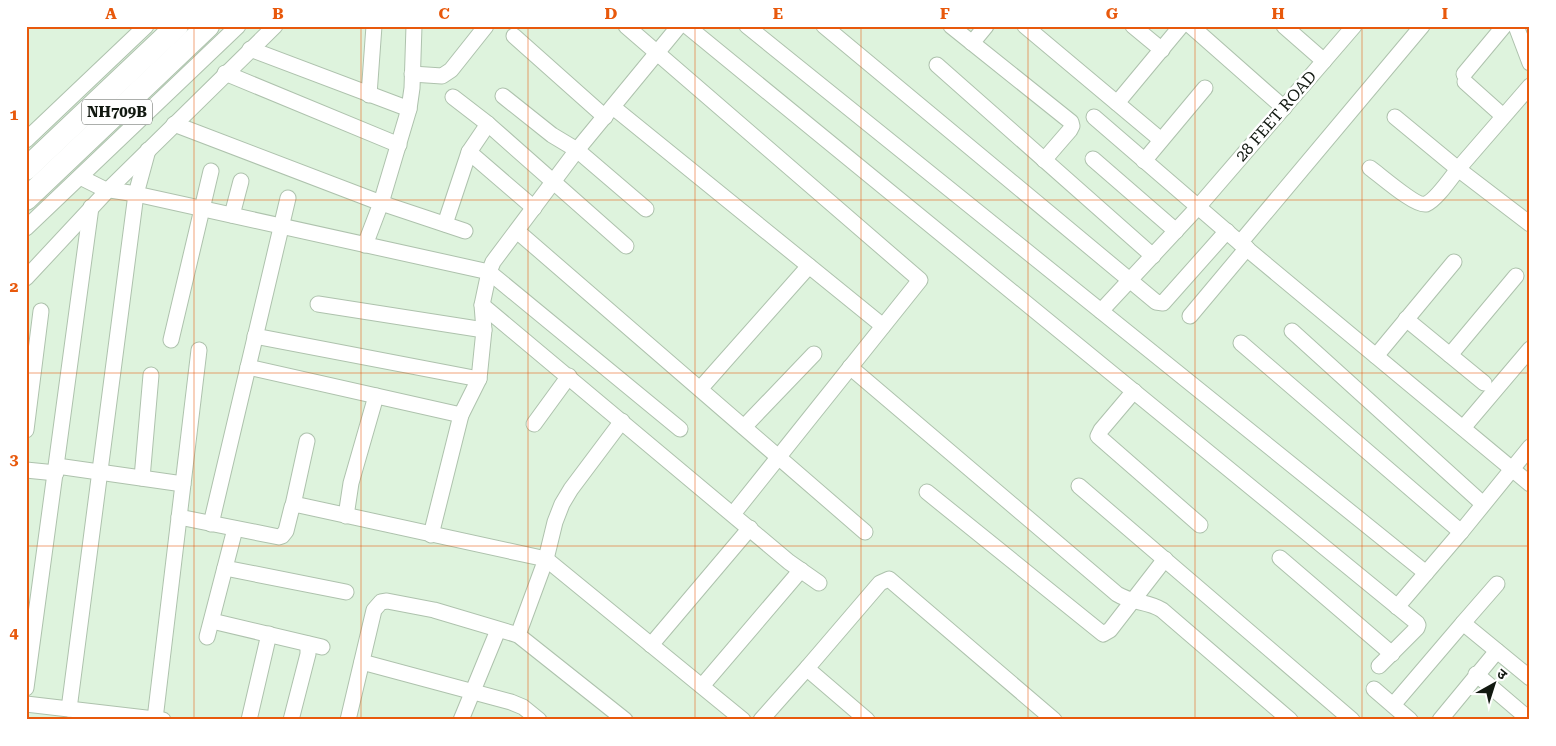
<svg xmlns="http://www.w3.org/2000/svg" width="1556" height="746" font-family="'Roboto Serif','Noto Sans Devanagari',serif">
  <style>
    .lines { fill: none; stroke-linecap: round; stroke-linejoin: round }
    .minor-casing { stroke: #aec2ad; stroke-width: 17 }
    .highway-casing { stroke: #aec2ad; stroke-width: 24 }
    .minor { stroke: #fff; stroke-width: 15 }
    .highway { stroke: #fff; stroke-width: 22 }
    .grid { fill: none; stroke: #e8590c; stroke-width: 1; stroke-opacity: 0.55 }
    .labels { text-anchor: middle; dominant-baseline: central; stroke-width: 5; stroke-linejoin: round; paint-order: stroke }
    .shield { fill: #fff; stroke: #595e58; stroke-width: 1 }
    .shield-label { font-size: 15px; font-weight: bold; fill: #121911 }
    .street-label { font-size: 16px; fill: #121911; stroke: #fff }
    .neatline { fill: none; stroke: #e8590c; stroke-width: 2 }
    .grid-label { font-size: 16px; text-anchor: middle; font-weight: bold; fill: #e8590c }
  </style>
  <rect width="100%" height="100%" fill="#def3dd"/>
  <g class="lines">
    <defs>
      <g id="minor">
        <path d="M626,26L920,280L733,514"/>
        <path d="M687,26L1417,623L1418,625L1417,628L1379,666"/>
        <path d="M747,26L1426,573"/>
        <path d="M824,26L1156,302L1163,303L1227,231"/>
        <path d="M951,26L1071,122L1072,126L1070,130L1044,160"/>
        <path d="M1025,26L1161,140"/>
        <path d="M1133,26L1162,50"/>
        <path d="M1191,26L1284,108"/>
        <path d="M1284,26L1324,61"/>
        <path d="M1516,26L1530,63"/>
        <path d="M514,36L605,117"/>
        <path d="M972,43L986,26"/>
        <path d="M250,49L409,109"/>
        <path d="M937,65L1153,256"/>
        <path d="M225,73L399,145"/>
        <path d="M412,74L442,76L451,70L486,26"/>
        <path d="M1464,74L1504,26"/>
        <path d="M1465,82L1503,116"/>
        <path d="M369,95L374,26"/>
        <path d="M503,96L552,135L577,150L646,209"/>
        <path d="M453,97L488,124L626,246"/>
        <path d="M1117,103L1181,26"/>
        <path d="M613,107L883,326"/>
        <path d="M1094,117L1240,243L1530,484"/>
        <path d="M1395,117L1458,169L1530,86"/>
        <path d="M174,124L381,203L465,231"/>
        <path d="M26,140L146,26"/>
        <path d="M469,152L534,208"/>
        <path d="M1093,159L1176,231"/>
        <path d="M1144,161L1205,88"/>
        <path d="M1370,168C1380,175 1416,207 1426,204C1436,200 1451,178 1458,169L1530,224"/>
        <path d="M80,177L104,189L136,194L489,272L680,429"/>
        <path d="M232,215L241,181"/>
        <path d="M445,224L469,152L488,124"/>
        <path d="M26,228L238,26"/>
        <path d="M517,231L865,532"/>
        <path d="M1240,243L1422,26"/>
        <path d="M365,245L381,203L409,109L412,88L414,26"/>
        <path d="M26,278L108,190L275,26"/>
        <path d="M318,304L484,330"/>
        <path d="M482,305L789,562L819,583"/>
        <path d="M1101,311L1198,207L1354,26"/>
        <path d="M1190,316L1247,248"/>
        <path d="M1406,319L1484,383"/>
        <path d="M1292,331L1483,504"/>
        <path d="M255,336L479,379"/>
        <path d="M171,340L211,171"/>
        <path d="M1241,343L1461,532"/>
        <path d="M1450,355L1516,276"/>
        <path d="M1376,356L1454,262"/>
        <path d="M248,367L461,415"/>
        <path d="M850,367L1117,594C1131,603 1148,601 1162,610L1290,720"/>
        <path d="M700,389L809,266"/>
        <path d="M1134,391L1101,430L1098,436L1200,525"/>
        <path d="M534,424L569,376"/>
        <path d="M744,427L814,354"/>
        <path d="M1463,428L1530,349"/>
        <path d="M26,430L41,311"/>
        <path d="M57,466L183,484"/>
        <path d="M26,470L56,473"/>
        <path d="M142,478L151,375"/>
        <path d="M1079,486L1352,720"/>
        <path d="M927,492L1103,634L1110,630L1165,559"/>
        <path d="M293,505L307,441"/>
        <path d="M346,516L351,483L376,396"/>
        <path d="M179,517L279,537L282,536L286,531L292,507L294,504L546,559L743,720"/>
        <path d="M211,524L288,198"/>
        <path d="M431,535L461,415L479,379L484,330L482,305L489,272L493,262L577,150L679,26"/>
        <path d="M1280,558L1392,654"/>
        <path d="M225,568L346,592"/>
        <path d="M1397,607L1461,532L1530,447"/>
        <path d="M212,621L322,647"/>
        <path d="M1463,623L1497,584"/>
        <path d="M518,635L546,559L555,522L562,504L571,489L622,421"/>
        <path d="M207,637L235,529"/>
        <path d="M651,645L750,528"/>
        <path d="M362,662L511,702L523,707L539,720"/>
        <path d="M1476,674L1530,720"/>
        <path d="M702,686L801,570"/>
        <path d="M26,688L91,207"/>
        <path d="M1374,689L1410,720"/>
        <path d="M26,704L163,720"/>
        <path d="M1393,705L1463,623L1530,678"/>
        <path d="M69,709L136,194L148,150"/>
        <path d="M155,719L199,350"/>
        <path d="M249,720L269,634"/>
        <path d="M291,720L308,654V644"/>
        <path d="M348,720L374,610L381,602L387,601L434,610L518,635L625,720"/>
        <path d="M461,720L498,630"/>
        <path d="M761,720L808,667"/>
        <path d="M867,720L811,672L808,667L880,583L889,579L1054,720"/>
        <path d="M1440,720L1497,651"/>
      </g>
      <g id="highway">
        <path d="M26,169L177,26"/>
        <path d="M26,199L208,26"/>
      </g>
    </defs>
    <use href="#minor" class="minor-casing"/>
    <use href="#highway" class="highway-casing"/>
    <use href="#minor" class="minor"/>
    <use href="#highway" class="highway"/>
  </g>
  <path class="grid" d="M194,26V720M361,26V720M528,26V720M695,26V720M861,26V720M1028,26V720M1195,26V720M1362,26V720M26,200H1530M26,373H1530M26,546H1530"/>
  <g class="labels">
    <rect class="shield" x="82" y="99.5" width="70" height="25" rx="4"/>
    <g class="shield-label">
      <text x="117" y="112">NH709B</text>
    </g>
    <g class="street-label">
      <text transform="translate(1276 116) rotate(-49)">28 FEET ROAD</text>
    </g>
  </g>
  <rect width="1556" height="746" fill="none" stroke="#ffffff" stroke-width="55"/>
  <g transform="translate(1494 684) rotate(39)" stroke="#ffffff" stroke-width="4" paint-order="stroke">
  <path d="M0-4L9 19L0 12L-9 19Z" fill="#121911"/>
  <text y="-8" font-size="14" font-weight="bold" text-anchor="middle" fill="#121911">उ</text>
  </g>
  <rect x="28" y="28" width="1500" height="690" class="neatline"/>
  <g class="grid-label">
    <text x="111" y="19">A</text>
    <text x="278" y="19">B</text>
    <text x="444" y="19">C</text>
    <text x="611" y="19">D</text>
    <text x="778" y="19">E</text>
    <text x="945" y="19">F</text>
    <text x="1112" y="19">G</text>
    <text x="1278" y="19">H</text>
    <text x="1445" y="19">I</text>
    <text x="14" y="120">1</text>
    <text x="14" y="292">2</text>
    <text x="14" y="465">3</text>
    <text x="14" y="638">4</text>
  </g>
</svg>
